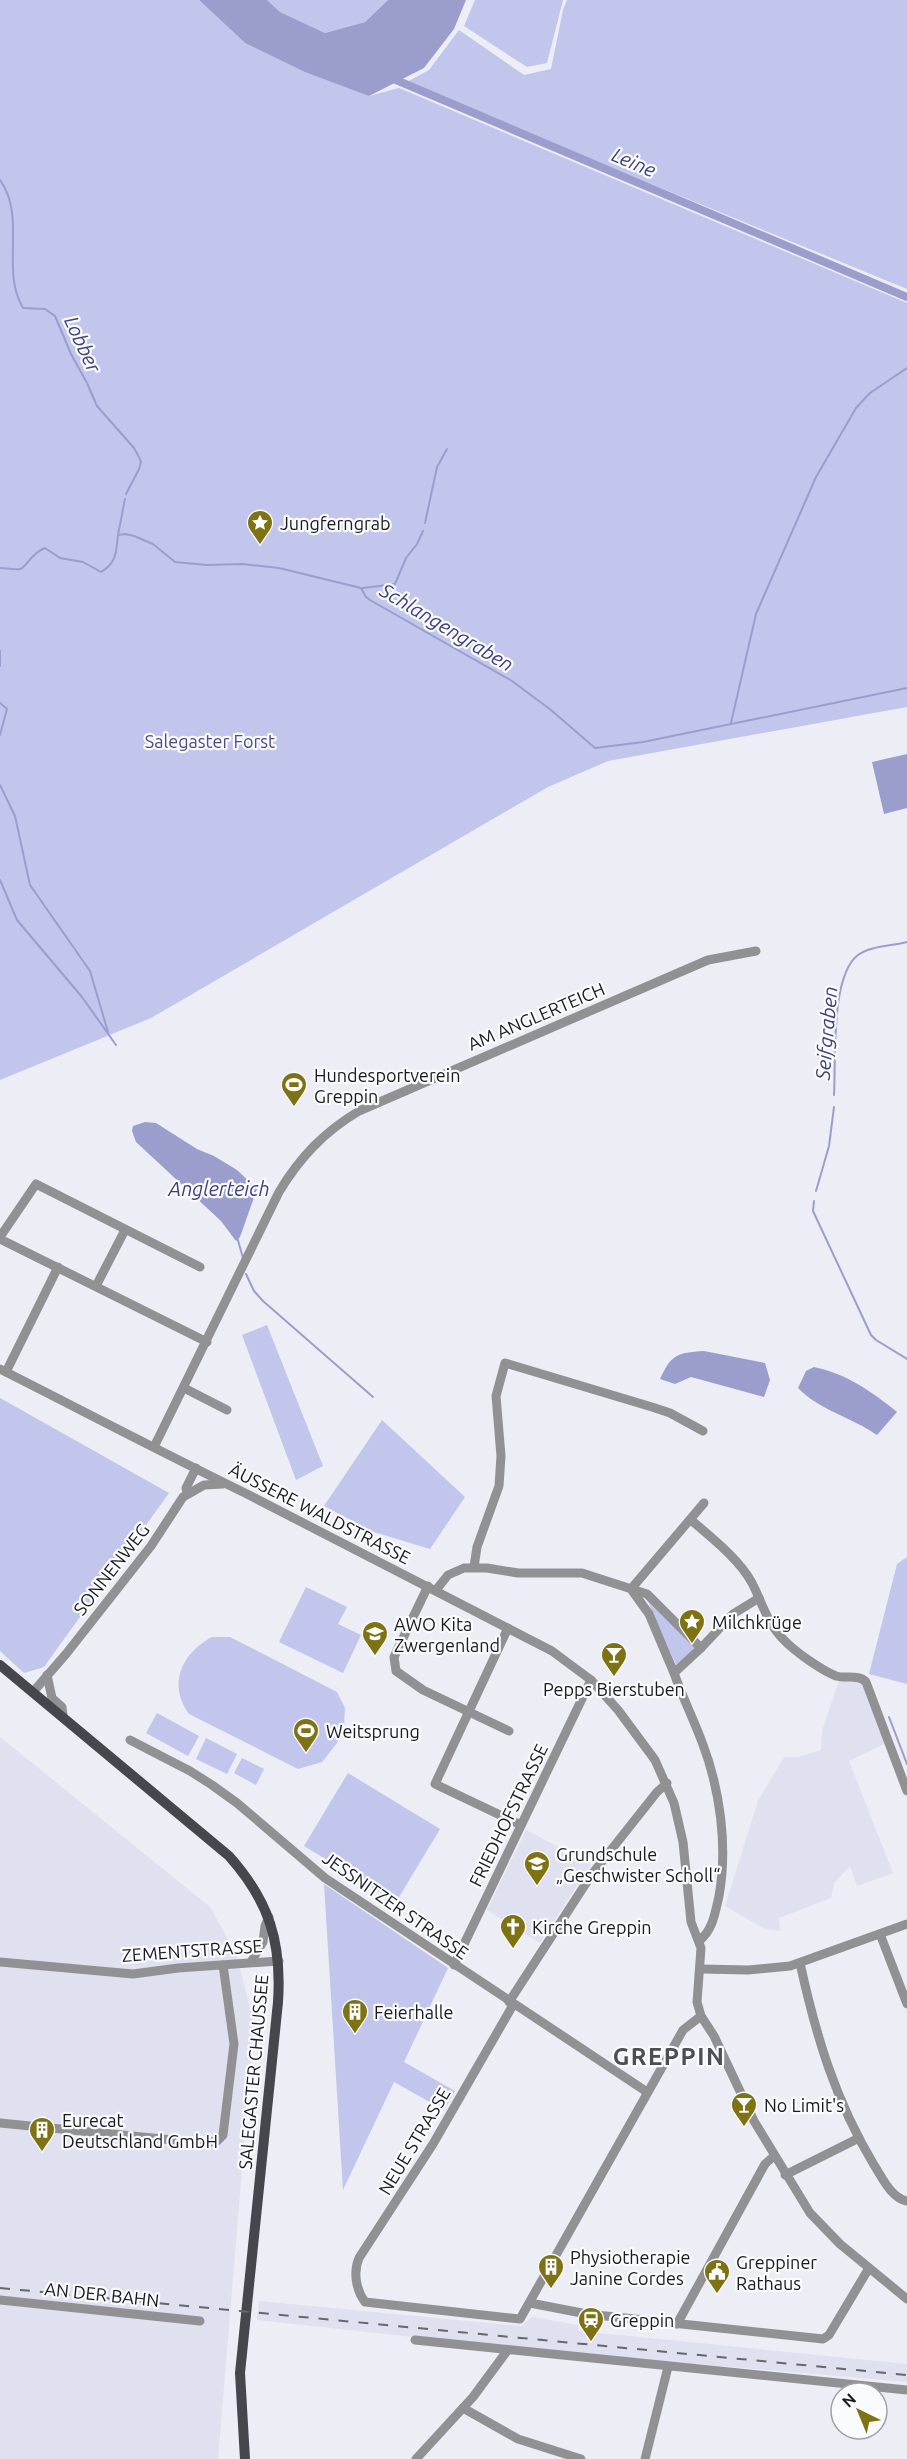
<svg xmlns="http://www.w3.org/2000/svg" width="907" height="2459" font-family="Ubuntu,sans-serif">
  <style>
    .built { fill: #dfe0f0 }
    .green { fill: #c2c5ec }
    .water { fill: #9b9ecc }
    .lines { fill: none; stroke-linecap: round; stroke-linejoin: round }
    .stream { stroke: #9b9ecc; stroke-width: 2 }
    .canal { stroke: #9b9ecc; stroke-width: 8 }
    .minor { stroke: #919194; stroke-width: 9 }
    .major { stroke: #46474d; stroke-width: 10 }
    .rail { stroke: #66666b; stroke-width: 2; stroke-dasharray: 10 10; stroke-linecap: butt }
    .labels { text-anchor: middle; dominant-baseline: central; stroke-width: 4.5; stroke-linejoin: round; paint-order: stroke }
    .poi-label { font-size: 18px; fill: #1a1a1d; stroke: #fafbfe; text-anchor: start }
    .park-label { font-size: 18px; fill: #4b4b87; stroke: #fafbfe }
    .street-label { font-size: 18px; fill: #1a1a1d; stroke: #fafbfe }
    .water-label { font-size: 20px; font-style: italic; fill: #40407b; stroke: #fafbfe }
    .district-label { font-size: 24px; font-weight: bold; letter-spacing: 1.5px; fill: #4d4e55; stroke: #fafbfe }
  </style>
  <rect width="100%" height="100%" fill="#ecedf5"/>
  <g class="built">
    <path d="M839,1681H858L864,1685L886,1743L849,1761L893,1873L857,1886L850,1866L834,1883L831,1898L779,1918L780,1931L763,1928L725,1906L758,1801L784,1757H798L821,1750L822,1731Z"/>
    <path d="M0,1737L210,1907L236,1954L254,2024L218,2459H0Z"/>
    <path d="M526,1830L591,1864L540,1943L487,1910Z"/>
    <path d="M259,2301L521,2326L532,2317L578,2325L579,2331L907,2364V2382L699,2364L689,2367L257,2320Z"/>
  </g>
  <g class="green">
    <path d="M0,0H199L245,43L369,96L399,88L907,303V707L608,761L548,787L151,1018L0,1080Z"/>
    <path d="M267,0H388L365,22L325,33L280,12Z"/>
    <path d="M475,0H563L547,63L527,67L464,26Z"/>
    <path d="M567,0H907V289L405,83L429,70L459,30L524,75L551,69L563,10Z"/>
    <path d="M267,1325L323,1466L296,1480L242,1335Z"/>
    <path d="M0,1398L169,1493L44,1667L24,1673L0,1651Z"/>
    <path d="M382,1420L465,1497L430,1549L374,1532L324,1506Z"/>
    <path d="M907,1557V1684L869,1674L897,1564Z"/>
    <path d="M306,1587L347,1607L338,1624L361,1635L343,1673L279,1642Z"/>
    <path d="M648,1602L696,1647L676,1665Z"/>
    <path d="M212,1637H230L337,1692L345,1708L344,1726L337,1743L322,1762L298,1769L189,1714C167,1684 182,1653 212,1637Z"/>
    <path d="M157,1713L199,1736L188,1756L146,1733Z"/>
    <path d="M206,1738L237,1754L227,1774L196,1759Z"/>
    <path d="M242,1758L264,1769L256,1785L234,1773Z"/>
    <path d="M348,1773L440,1829L396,1902L304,1846Z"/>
    <path d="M324,1884L448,1968L404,2062L455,2091L444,2110L394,2082L343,2190Z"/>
  </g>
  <g class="water">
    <path d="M199,0H267L280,12L325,33L365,22L388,0H466L454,29L424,68L369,96L305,72L245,43Z"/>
    <path d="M907,754V808L884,814L872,762Z"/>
    <path d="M145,1122L156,1123L197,1149L214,1156L237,1170L257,1189L240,1237L236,1241L221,1221L136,1142L132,1131L133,1126Z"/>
    <path d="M704,1351L765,1363L770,1380L764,1397L691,1377L675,1384L660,1379C672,1354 676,1353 704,1351Z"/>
    <path d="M814,1367C847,1374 871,1391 897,1412L877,1435C851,1417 819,1410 798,1388L806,1371Z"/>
  </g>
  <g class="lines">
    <g class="stream">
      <path d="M0,180C27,217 0,270 23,308L45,309L55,316L71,354L87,383L97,406L134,448L139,457L141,462L139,469L126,494"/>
      <path d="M425,523L437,467L447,449"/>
      <path d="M118,535L125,499"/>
      <path d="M0,568C6,568 14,570 20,569C26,568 31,553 45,548L60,558L83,562L101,572C117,563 116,551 118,535L125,534L134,536L153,544L175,562L207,565L243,564L279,568L361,588L366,597L370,600L512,681L551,710L595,748L643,742L907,688"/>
      <path d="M363,588L395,584L406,558L417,544L423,531"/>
      <path d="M0,651V666"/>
      <path d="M0,703L7,709L0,735"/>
      <path d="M731,723L756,614L816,477L856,408L870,393L907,368"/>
      <path d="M0,785L15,816L30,885L90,971L108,1032"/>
      <path d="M0,880L17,920L82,997L116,1045"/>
      <path d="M834,1095C836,1063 830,976 858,955C870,946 892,946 907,942"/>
      <path d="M816,1191L829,1146L834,1107"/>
      <path d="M814,1201L813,1211L871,1335L876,1340L907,1359"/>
      <path d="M237,1237L243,1258"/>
      <path d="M246,1274L254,1291L263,1301L373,1397"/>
      <path d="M889,1717L907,1764"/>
    </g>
    <path class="canal" d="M389,77L907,297"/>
    <g class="minor">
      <path d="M0,1237L36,1184L200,1267"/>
      <path d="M0,1239L207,1342"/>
      <path d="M96,1286L125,1230"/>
      <path d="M0,1369C81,1410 163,1453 245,1493L552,1651L591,1680L618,1710L655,1760L674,1803L683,1842L691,1922L701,1948L697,2002L701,2016L714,2036L754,2121L810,2213L840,2244L907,2299"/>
      <path d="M6,1372L58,1267"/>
      <path d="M184,1388L227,1410"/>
      <path d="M154,1447L279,1192C300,1157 324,1132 359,1111L708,960L756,951"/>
      <path d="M187,1494L186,1488L196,1468"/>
      <path d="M691,1520C711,1537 740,1560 752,1583C762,1602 767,1623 783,1639C794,1651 821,1670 836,1676C846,1679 859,1674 866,1682L907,1791"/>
      <path d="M474,1567L477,1547L499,1486L501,1456L496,1396L505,1363L652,1407L670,1413L703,1431"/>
      <path d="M428,1586L394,1657L396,1671L423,1690L509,1731"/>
      <path d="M631,1589L704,1503"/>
      <path d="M436,1590L448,1575L464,1568H487L518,1573H582L647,1594L701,1648L674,1673L649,1614L631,1589"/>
      <path d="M508,1628L435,1784L521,1825"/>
      <path d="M701,1648L733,1614L759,1598"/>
      <path d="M674,1673C682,1696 693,1718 702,1742C720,1789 728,1846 719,1896C715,1913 713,1930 699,1941"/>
      <path d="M47,1675L52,1698L62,1707L63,1716"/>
      <path d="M33,1692L66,1654L151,1546L183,1497L204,1485L223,1484"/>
      <path d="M130,1740L190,1771L212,1785L237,1803L325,1878L647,2092"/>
      <path d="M880,1934L907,2004"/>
      <path d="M0,1962L133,1974L178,1968L279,1961"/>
      <path d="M251,1962L263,1942L265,1926L269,1917"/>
      <path d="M800,1963C816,2036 835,2100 874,2165C882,2177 891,2198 907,2201"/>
      <path d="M454,1965L591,1680"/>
      <path d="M700,1969L748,1970L790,1966L907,1924"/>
      <path d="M509,2002L592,1874L657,1792L667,1783"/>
      <path d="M513,2005L433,2144L359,2258C353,2272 356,2290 365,2302L520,2319L683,2030L701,2016"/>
      <path d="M0,2123L203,2143L217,2141L223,2135L234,2044L223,1965"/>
      <path d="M785,2175L859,2138"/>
      <path d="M0,2300L200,2321"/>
      <path d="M530,2303L587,2314L823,2339L829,2335L869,2268"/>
      <path d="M677,2324L765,2164L774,2156"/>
      <path d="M415,2340L907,2390"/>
      <path d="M463,2408L518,2439L581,2459"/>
      <path d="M416,2459L473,2397L507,2351"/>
      <path d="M645,2459L668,2367"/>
    </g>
    <path class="major" d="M0,1665L229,1856C269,1901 282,1942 278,2002L240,2373L245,2459"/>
    <path class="rail" d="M0,2288L907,2375"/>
  </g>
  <defs>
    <symbol id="sight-pin" viewBox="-11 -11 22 30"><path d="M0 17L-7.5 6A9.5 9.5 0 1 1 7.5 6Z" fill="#7e7213" stroke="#fafbfe"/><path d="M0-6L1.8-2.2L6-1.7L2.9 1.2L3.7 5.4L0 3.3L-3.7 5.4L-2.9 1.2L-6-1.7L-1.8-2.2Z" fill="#fff"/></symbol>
    <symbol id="stadium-pin" viewBox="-11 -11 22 30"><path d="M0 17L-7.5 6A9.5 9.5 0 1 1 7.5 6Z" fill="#7e7213" stroke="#fafbfe"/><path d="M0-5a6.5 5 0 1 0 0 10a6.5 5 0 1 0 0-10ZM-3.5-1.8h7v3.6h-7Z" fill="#fff"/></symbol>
    <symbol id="school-pin" viewBox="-11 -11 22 30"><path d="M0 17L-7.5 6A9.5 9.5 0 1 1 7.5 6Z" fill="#7e7213" stroke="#fafbfe"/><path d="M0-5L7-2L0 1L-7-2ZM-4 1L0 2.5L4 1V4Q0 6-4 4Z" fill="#fff"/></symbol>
    <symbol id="bar-pin" viewBox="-11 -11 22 30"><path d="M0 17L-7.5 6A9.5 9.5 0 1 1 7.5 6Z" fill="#7e7213" stroke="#fafbfe"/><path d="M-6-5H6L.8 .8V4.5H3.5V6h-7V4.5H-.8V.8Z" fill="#fff"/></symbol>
    <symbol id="church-pin" viewBox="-11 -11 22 30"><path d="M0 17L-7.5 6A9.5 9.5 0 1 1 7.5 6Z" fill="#7e7213" stroke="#fafbfe"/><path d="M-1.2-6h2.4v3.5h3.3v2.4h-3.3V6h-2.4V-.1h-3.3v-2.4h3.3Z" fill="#fff"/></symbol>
    <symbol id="building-pin" viewBox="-11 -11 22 30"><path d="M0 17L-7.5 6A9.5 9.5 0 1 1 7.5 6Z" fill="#7e7213" stroke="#fafbfe"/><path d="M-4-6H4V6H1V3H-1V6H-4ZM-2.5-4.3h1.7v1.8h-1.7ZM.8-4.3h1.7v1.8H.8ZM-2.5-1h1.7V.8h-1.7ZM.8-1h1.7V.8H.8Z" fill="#fff"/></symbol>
    <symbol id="civic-pin" viewBox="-11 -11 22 30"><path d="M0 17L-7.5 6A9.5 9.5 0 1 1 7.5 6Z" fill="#7e7213" stroke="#fafbfe"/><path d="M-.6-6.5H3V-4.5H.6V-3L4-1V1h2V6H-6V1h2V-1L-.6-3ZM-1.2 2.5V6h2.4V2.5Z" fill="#fff"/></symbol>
    <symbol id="station-pin" viewBox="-11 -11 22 30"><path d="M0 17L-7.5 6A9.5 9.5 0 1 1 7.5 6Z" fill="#7e7213" stroke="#fafbfe"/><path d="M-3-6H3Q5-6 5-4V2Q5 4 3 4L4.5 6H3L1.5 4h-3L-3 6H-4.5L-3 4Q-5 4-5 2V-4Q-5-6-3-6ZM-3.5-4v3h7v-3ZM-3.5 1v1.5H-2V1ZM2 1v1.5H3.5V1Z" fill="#fff"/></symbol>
  </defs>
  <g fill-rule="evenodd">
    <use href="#sight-pin" x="245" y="508" width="30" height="40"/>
    <use href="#stadium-pin" x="279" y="1070" width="30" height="40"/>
    <use href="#sight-pin" x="677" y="1607" width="30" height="40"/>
    <use href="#school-pin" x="360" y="1619" width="30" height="40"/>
    <use href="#bar-pin" x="599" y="1640" width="30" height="40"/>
    <use href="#stadium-pin" x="291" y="1716" width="30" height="40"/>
    <use href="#school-pin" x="522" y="1849" width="30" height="40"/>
    <use href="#church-pin" x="498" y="1912" width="30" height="40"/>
    <use href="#building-pin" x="340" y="1997" width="30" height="40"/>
    <use href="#bar-pin" x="729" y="2090" width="30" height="40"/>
    <use href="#building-pin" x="27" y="2115" width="30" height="40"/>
    <use href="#building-pin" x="536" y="2252" width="30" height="40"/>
    <use href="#civic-pin" x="702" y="2257" width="30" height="40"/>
    <use href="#station-pin" x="576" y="2305" width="30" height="40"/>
  </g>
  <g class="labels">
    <g class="poi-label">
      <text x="280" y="523">Jungferngrab</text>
      <text x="314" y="1075">Hundesportverein<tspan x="314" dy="21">Greppin</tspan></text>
      <text x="712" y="1622">Milchkrüge</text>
      <text x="394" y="1624">AWO Kita<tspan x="394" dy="21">Zwergenland</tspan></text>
      <text x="614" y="1689" text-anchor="middle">Pepps Bierstuben</text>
      <text x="326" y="1731">Weitsprung</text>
      <text x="556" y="1854">Grundschule<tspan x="556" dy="21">„Geschwister Scholl“</tspan></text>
      <text x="532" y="1927">Kirche Greppin</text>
      <text x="374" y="2012">Feierhalle</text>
      <text x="764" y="2105">No Limit's</text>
      <text x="62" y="2120">Eurecat<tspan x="62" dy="21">Deutschland GmbH</tspan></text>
      <text x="570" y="2257">Physiotherapie<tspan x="570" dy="21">Janine Cordes</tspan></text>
      <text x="736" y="2262">Greppiner<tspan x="736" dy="21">Rathaus</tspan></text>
      <text x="610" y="2320">Greppin</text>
    </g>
    <g class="park-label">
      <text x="210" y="741">Salegaster Forst</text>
    </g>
    <g class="street-label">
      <text transform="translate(536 1016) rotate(-23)">AM ANGLERTEICH</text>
      <text transform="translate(320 1513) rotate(27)">ÄUSSERE WALDSTRASSE</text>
      <text transform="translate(111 1569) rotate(-52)">SONNENWEG</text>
      <text transform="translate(508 1815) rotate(-64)">FRIEDHOFSTRASSE</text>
      <text transform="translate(396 1905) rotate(35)">JESSNITZER STRASSE</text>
      <text transform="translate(192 1950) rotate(-4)">ZEMENTSTRASSE</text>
      <text transform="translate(253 2072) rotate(-85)">SALEGASTER CHAUSSEE</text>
      <text transform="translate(414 2141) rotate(-59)">NEUE STRASSE</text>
      <text transform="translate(102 2294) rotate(6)">AN DER BAHN</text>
    </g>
    <g class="water-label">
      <text transform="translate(634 162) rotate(23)">Leine</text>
      <text transform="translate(83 344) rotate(65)">Lobber</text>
      <text transform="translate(447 627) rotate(31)">Schlangengraben</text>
      <text transform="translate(826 1033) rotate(-85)">Seifgraben</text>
      <text x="219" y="1188">Anglerteich</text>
    </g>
    <g class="district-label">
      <text x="669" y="2056">GREPPIN</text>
    </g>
  </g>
  <g transform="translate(859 2411) rotate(317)"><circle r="28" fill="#fafbfe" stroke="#a0a1a4" stroke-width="1.5"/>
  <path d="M0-4.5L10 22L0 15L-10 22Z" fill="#7e7213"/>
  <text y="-9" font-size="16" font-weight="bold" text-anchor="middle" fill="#1a1a1d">N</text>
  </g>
</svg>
